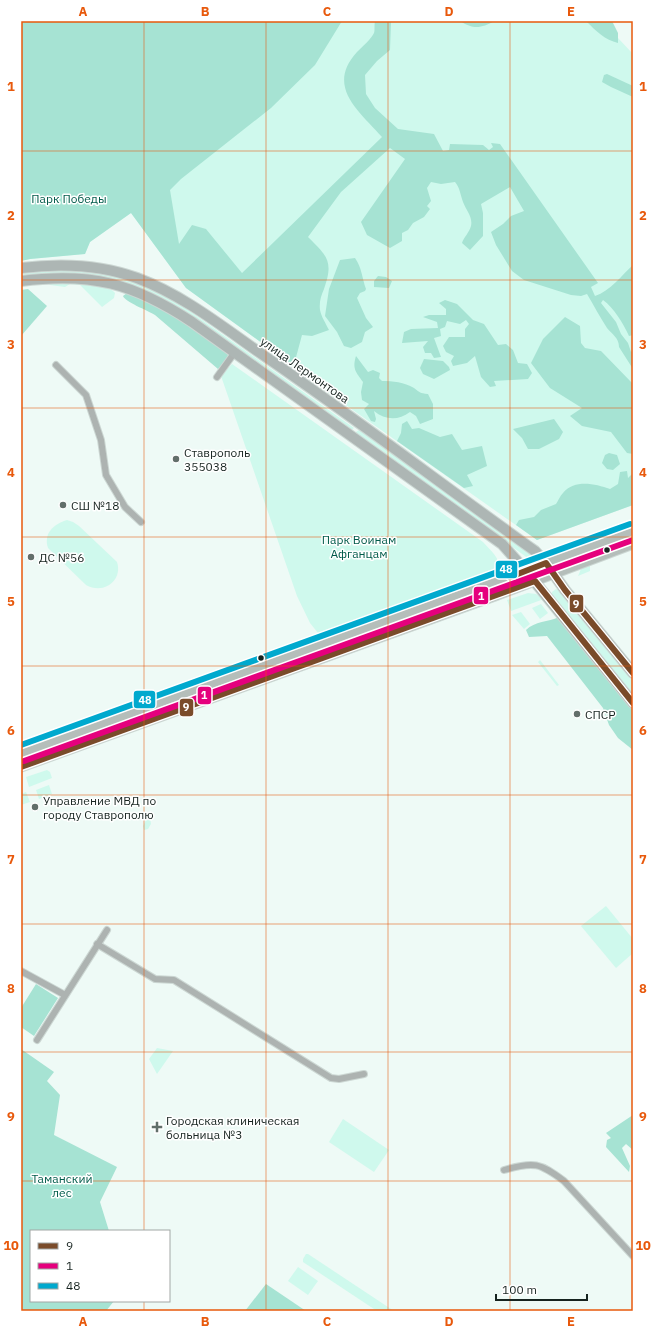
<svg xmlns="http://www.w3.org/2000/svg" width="654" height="1332" font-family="'IBM Plex Sans',sans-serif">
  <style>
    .green { fill: #cff9ed }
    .forest { fill: #a6e3d3 }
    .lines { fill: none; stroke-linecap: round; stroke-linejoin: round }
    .street-casing { stroke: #ccd7d3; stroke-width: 8 }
    .secondary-casing { stroke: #ccd7d3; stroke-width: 11 }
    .primary-casing { stroke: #ccd7d3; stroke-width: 12 }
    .street { stroke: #adb3b1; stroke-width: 6 }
    .secondary { stroke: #b5beba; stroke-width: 9 }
    .primary { stroke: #adb6b4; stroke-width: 10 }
    .bus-1-casing { stroke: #fff; stroke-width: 9 }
    .bus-2-casing { stroke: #fff; stroke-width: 9 }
    .bus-3-casing { stroke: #fff; stroke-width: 9 }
    .bus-1 { stroke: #7a4b2a; stroke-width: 6 }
    .bus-2 { stroke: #e5007d; stroke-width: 6 }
    .bus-3 { stroke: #00a9ce; stroke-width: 6 }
    .grid { fill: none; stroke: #e8590c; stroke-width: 1; stroke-opacity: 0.55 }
    .poi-dot { fill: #626e6a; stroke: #fff; stroke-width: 1.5 }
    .bus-dot { fill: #16231f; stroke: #fff; stroke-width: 1.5 }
    .labels { text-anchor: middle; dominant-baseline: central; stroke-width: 3; stroke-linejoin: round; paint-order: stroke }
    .park-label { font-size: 12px; fill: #005b4a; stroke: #fff }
    .street-label { font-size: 12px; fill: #16231f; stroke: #fff }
    .poi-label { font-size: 12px; fill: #16231f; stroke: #fff; text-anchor: start }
    .line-badge { stroke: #fff; stroke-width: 1.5 }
    .badge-label { font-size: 11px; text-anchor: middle; font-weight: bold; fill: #fff }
    .neatline { fill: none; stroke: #e8590c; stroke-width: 1.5 }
    .grid-label { font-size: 13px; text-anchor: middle; font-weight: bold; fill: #e8590c }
  </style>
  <rect width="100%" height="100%" fill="#eefaf6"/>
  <g class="green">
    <path d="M21,21H608L618,38L633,54V505L537,540L340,401L288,362L186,288L131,213L90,242L85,254L30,259L21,261Z"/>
    <path d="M67,269C81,271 96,272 111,275C134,279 156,290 177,302L354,428L351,430C311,402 272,374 232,346C201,323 169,297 132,285C94,273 60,271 21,276V272Z"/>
    <path d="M48,282C60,282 111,284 115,293L114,298L102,307L80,285L70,284L65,287L50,285Z"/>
    <path d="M232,364L483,542C494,554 503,560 498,577L322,638L310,623L297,596L221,376Z"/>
    <path d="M359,430L533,554L529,559L356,434V432Z"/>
    <path d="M67,520L73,522L79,526L117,562C123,580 104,595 86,585L48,548C43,533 54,524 67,520Z"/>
    <path d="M633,535V539L565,564V560Z"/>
    <path d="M587,565H590V571L578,576L581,569Z"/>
    <path d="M506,583L507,587L194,700L193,696Z"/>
    <path d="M556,589L559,590L633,681V695L552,595V592Z"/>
    <path d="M528,593L536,594L544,599L511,611L507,600Z"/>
    <path d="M541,604L548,613L540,619L532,608Z"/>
    <path d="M521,612L530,624L524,629L512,615Z"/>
    <path d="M540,660L559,685L557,686L538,662Z"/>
    <path d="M176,702L177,703V706L21,763V758Z"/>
    <path d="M47,770L50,772L52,778L29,787L26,777Z"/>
    <path d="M49,785L52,794L39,799L36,790Z"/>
    <path d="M26,792L30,802L21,805V794Z"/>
    <path d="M147,818H150L151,824L148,829L144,830L143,826Z"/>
    <path d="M606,906L633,939V953L616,968L581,926Z"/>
    <path d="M157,1048L173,1051L157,1074L149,1059Z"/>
    <path d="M343,1119L389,1150L374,1172L329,1142Z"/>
    <path d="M306,1254H308L394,1311H377L303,1262V1259Z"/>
    <path d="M298,1267L318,1281L308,1295L288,1281Z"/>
  </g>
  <g class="forest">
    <path d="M21,21H342L315,65L271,108L181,179L170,190L179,244L192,225L206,229L242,273L382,137C360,112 325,87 357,52C361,48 372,38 374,33C375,30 374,25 375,21H391L390,50L377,61L365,75L366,94L375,108L398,129L434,134L443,151L449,150L450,144L483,145L489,150L493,147L491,143L500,144L598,283L591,287L595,296C610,291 622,275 633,265V335L629,336C623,323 614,308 603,300L601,303L616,322L621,334L628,343L631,352L633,350V344V369L619,347C619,338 612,334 607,328C600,317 594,306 587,294L581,296L571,295L524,280L512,271L496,245L491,232L503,224L511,216L524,211L510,187L481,204L483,213V236L470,250L462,243C464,237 469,233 471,226C473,217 466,210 463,202C460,194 460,188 455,182L441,184L431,182L427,188L431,201L427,206L430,209L424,217L413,223L408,230L402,233V241L390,248L367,235L361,222L405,159L390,148L341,192L308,237C327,256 334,261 324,289C321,296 319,302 320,310C321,316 326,324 329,330L312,336L302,335L295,361L288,362L186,288L131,213L90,242L85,254L30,259L21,261Z"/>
    <path d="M460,21H495C481,28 474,30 460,21Z"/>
    <path d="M588,21H612L618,33V43C605,40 596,31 587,22Z"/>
    <path d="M607,74L633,86V97L611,87L602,82L604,75Z"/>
    <path d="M355,258C362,268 362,278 366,289L365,291L360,293L357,298L366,318L373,327L365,332L362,342L351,348L344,346L337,332L325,316L329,289L340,260Z"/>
    <path d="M378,276L386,277L392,281L389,288L374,287V281Z"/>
    <path d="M28,289L47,306L21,336V290Z"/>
    <path d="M127,293L144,298L181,320L225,351L228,355L227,359L218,369L155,315C147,310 125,302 123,296Z"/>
    <path d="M445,300L457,304L473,320L484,324L498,345L506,344L513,350L518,363L527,364L532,373L528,379L494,381L496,386L490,387L481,377L475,356L467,363L453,366L451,361L454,356L446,352L443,346L449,337H465V329L469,324L466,320L460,324L447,321L445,327L440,329L441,336L434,338L441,357L434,358L431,353H425L423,347L428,341L402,343L404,332L411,329L438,328L437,322L423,317L429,315H446V309L439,303Z"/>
    <path d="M565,317L580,326L581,343L585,348L601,351L633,384V454L627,453L611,432L582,426L570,416L582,408L550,388L531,363L543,339Z"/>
    <path d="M356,356L368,372L373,370L380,373L379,378L382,381C393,381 404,382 414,388C421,393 419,393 428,394L433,404V419L420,424L416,416L410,412C398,421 385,420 374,411L376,419L375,422L371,421L364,409L369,404L362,400L361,392L363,382C356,372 352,369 356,356Z"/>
    <path d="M424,359L443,361L449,367L450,370L434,379L423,374L420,368Z"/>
    <path d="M554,419L563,432L559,439L539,449H528L522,438L513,429Z"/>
    <path d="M407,421L412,429L419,428L440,437L452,434L462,450L482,446L487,466L467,475L473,486L464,488L397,441L401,433L402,424Z"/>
    <path d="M609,453L617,455L620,464L613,470L607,469L602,463L605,455Z"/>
    <path d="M627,471L628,478L633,473V505L537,540L516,525L519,520L534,517L541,510L556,504C558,501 560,496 563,493C575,479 595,484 610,489L618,484L620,472Z"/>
    <path d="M559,617L633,708V750L618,738L609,725L603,708L547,636L529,637L526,630C535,621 548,622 559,617Z"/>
    <path d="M36,984L58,998L34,1036L21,1027V1008Z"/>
    <path d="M21,1049L54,1072L47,1081L60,1095L54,1135L117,1167L100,1202L109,1231H31V1301H114L106,1311H21Z"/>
    <path d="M633,1115V1150L626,1144L622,1148L630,1166L629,1172L606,1147L607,1140L611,1138L606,1133Z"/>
    <path d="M266,1284L306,1311H245Z"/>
  </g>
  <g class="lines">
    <defs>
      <g id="street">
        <path d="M56,365L86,395L101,440L106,475L125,507L141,522"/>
        <path d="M217,377L235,352"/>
        <path d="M97,944L155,979L174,980L331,1078L339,1079L364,1074"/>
        <path d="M21,971L65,995"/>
        <path d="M37,1040L107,930"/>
        <path d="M504,1170C534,1161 540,1163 564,1181L633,1256"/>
      </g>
      <g id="secondary">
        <path d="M21,754L182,694L497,582L633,531"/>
        <path d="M21,767L495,596L633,544"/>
      </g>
      <g id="primary">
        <path d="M21,268C61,263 99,264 137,278C183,295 223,327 263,355C355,418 444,486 535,551L546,563L565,590L633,673"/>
        <path d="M21,281C91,272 133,283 192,322L502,544L526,571L633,703"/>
      </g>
    </defs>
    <use href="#street" class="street-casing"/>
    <use href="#secondary" class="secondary-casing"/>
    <use href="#primary" class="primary-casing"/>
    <use href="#street" class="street"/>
    <use href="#secondary" class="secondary"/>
    <use href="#primary" class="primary"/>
    <defs>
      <g id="bus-1">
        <path d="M510,577L546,563L565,590L633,673"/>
        <path d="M21,767L535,581L633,703"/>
      </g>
      <path id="bus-2" d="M24,761C226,686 431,615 633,540"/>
      <path id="bus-3" d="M21,745C224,670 428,599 630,524"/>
    </defs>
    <use href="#bus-1" class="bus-1-casing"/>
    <use href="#bus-2" class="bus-2-casing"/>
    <use href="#bus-3" class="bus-3-casing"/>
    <use href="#bus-1" class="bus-1"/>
    <use href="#bus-2" class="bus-2"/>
    <use href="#bus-3" class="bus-3"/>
  </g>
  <path class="grid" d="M144,21V1231M266,21V1311M388,21V1311M510,21V1311M21,151H633M21,280H633M21,408H633M21,537H633M21,666H633M21,795H633M21,924H633M21,1052H633M21,1181H633M144,1301V1311"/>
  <g class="poi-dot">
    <circle cx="176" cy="459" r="4"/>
    <circle cx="63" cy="505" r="4"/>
    <circle cx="31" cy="557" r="4"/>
    <circle cx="577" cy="714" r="4"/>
    <circle cx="35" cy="807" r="4"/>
    <path d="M155 1121h4v4h4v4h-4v4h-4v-4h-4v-4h4z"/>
  </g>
  <g class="bus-dot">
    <circle cx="607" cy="550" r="3.5"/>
    <circle cx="261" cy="658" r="3.5"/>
  </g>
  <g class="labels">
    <g class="park-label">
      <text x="69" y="198">Парк Победы</text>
      <text x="359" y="539">Парк Воинам<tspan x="359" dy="14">Афганцам</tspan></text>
      <text x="62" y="1178">Таманский<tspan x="62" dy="14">лес</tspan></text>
    </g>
    <g class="street-label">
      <text transform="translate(305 370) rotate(35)">улица Лермонтова</text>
    </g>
    <g class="poi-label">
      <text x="184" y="452">Ставрополь<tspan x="184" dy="14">355038</tspan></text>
      <text x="71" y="505">СШ №18</text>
      <text x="39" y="557">ДС №56</text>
      <text x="585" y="714">СПСР</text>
      <text x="43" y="800">Управление МВД по<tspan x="43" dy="14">городу Ставрополю</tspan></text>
      <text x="166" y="1120">Городская клиническая<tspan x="166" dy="14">больница №3</tspan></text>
    </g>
  </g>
  <g class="line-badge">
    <rect x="495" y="560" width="23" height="19" rx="4" fill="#00a9ce"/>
    <rect x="473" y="586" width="16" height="19" rx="4" fill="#e5007d"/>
    <rect x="569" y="594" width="15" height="19" rx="4" fill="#7a4b2a"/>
    <rect x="197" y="686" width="15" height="19" rx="4" fill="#e5007d"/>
    <rect x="133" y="690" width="23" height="19" rx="4" fill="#00a9ce"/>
    <rect x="179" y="698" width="15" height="19" rx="4" fill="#7a4b2a"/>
  </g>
  <g class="badge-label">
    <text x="506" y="573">48</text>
    <text x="481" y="600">1</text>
    <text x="576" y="608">9</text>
    <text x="204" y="699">1</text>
    <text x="145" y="704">48</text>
    <text x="186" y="711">9</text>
  </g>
  <rect width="654" height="1332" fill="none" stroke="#ffffff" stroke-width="44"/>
  <rect x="30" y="1230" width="140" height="72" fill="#ffffff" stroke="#a2a7a5"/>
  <rect x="38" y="1243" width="20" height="6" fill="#7a4b2a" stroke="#a2a7a5"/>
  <text x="66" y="1250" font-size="12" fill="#16231f">9</text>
  <rect x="38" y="1263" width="20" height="6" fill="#e5007d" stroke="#a2a7a5"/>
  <text x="66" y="1270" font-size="12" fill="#16231f">1</text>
  <rect x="38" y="1283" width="20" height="6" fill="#00a9ce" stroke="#a2a7a5"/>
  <text x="66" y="1290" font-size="12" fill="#16231f">48</text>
  <path d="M496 1294v6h91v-6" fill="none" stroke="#16231f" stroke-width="2"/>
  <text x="502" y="1294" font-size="12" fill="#16231f" stroke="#ffffff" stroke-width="3" paint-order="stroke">100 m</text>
  <rect x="22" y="22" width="610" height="1288" class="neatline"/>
  <g class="grid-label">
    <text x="83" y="16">A</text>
    <text x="205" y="16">B</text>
    <text x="327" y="16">C</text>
    <text x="449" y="16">D</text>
    <text x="571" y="16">E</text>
    <text x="11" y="91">1</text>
    <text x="643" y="91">1</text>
    <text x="11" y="220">2</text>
    <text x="643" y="220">2</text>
    <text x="11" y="349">3</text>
    <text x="643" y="349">3</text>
    <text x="11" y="477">4</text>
    <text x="643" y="477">4</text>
    <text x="11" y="606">5</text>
    <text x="643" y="606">5</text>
    <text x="11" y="735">6</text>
    <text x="643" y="735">6</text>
    <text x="11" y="864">7</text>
    <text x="643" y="864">7</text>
    <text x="11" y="993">8</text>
    <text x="643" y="993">8</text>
    <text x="11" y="1121">9</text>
    <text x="643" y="1121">9</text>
    <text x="11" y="1250">10</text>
    <text x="643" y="1250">10</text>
    <text x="83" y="1326">A</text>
    <text x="205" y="1326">B</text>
    <text x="327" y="1326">C</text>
    <text x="449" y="1326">D</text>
    <text x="571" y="1326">E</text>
  </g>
</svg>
